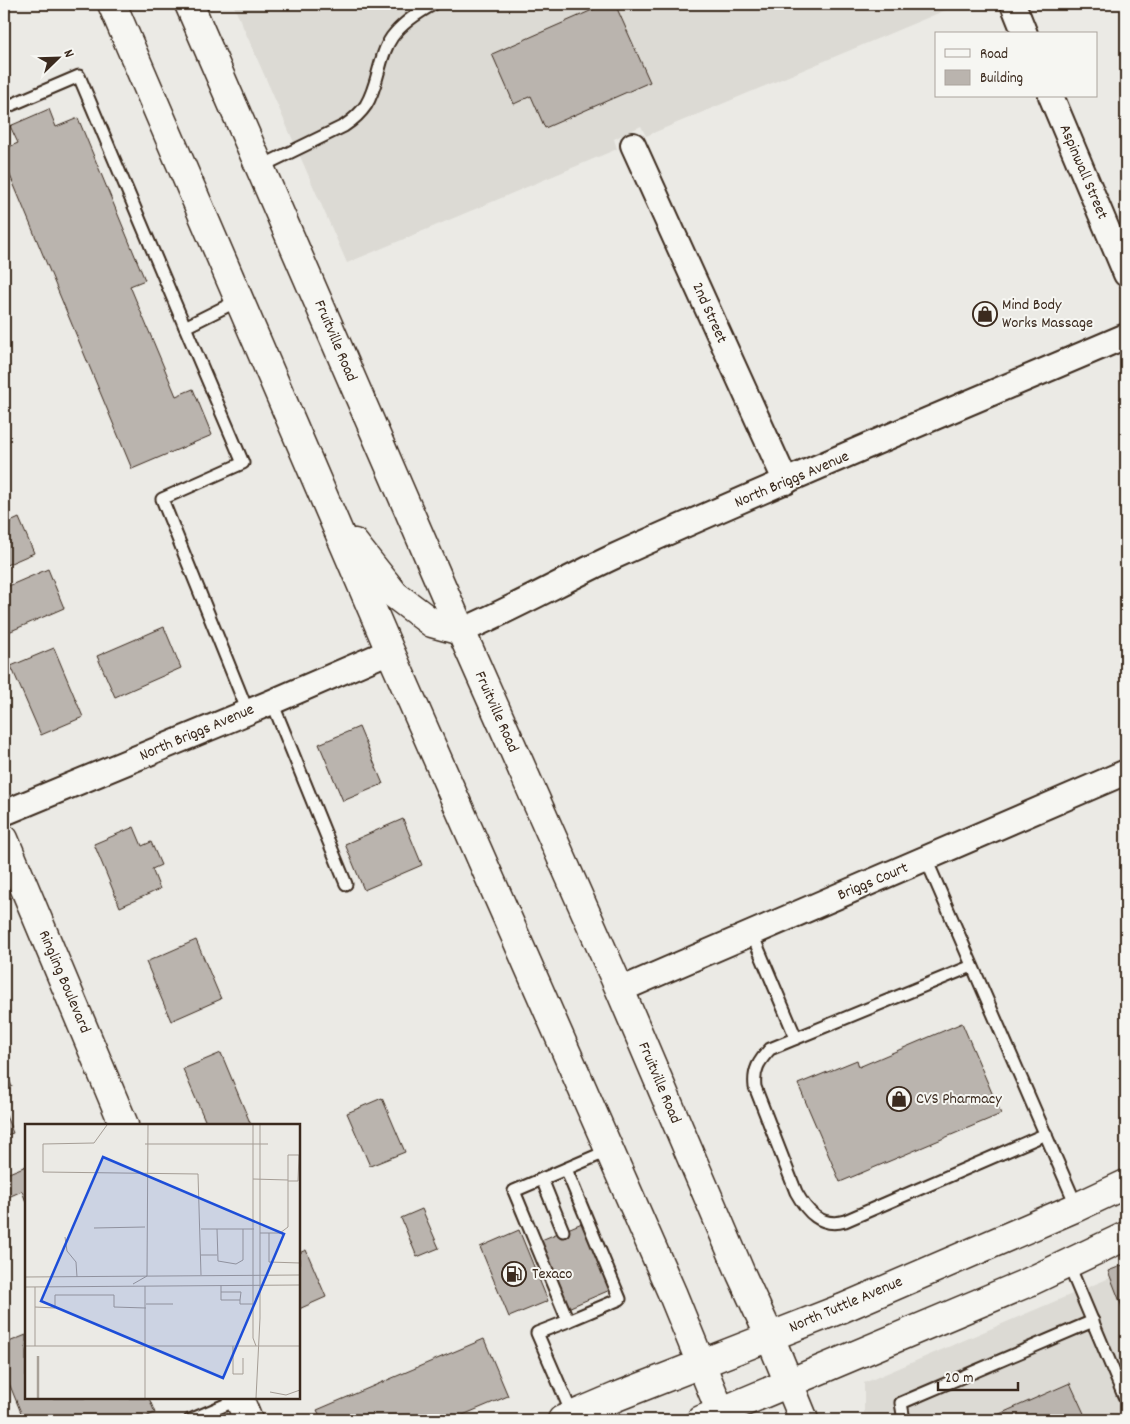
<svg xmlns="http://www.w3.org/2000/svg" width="1130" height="1424" font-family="Dekko,sans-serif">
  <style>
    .built { fill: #dcdad4 }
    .building { fill: #bab4ae; stroke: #3b2a1e }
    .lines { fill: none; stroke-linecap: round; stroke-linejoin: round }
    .lane-casing { stroke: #3b2a1e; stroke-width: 15 }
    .street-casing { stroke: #3b2a1e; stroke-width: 28 }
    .secondary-casing { stroke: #3b2a1e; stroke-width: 31 }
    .primary-casing { stroke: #3b2a1e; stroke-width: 31 }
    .lane { stroke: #f6f6f2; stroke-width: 11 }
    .street { stroke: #f6f6f2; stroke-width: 24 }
    .secondary { stroke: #f6f6f2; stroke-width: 28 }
    .primary { stroke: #f6f6f2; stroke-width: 28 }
    .labels { text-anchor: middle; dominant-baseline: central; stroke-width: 4; stroke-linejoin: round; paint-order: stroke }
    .street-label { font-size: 16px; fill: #3b2a1e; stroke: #f6f6f2 }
    .poi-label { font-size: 16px; fill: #3b2a1e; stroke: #f6f6f2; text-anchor: start }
    .inset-river { fill: none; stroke: #a8a198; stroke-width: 2.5 }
    .inset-road { fill: none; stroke: #a59d95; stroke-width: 1 }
    .view { fill: #1d4ed8; fill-opacity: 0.15; stroke: #1d4ed8; stroke-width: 2.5 }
    .inset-edge { fill: none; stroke: #3b2a1e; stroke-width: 2.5 }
  </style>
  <rect width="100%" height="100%" fill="#ebeae5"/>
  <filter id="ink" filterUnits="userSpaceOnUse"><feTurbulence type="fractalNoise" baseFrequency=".02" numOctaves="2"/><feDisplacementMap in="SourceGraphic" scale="10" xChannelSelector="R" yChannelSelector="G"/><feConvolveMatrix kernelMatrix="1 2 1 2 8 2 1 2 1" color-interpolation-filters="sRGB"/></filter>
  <g filter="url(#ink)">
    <g class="built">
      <path d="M233,4H960L646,136L641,126L614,139L617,149L347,263Z"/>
      <path d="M1126,1271V1420H864V1383Z"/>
    </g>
    <g class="building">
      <path d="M606,4H615L650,82L545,128L531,96L514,104L492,54Z"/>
      <path d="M49,109L56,127L78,118L145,280L130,286L176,396L193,389L212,435L132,469L4,161V149L18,143L10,126Z"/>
      <path d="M19,518L34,553L4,566V525Z"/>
      <path d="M48,569L64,608L4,634V588Z"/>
      <path d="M164,627L181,668L115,697L97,656Z"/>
      <path d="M54,648L83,717L41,735L11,666Z"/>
      <path d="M359,727L383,784L343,801L319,744Z"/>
      <path d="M403,819L422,865L364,890L345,844Z"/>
      <path d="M134,827L142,846L151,842L161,865L152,869L160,889L120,907L94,844Z"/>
      <path d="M196,940L221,999L171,1021L146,962Z"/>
      <path d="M962,1023L1001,1114L840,1182L798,1084L857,1060L859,1067Z"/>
      <path d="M221,1053L251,1125H207L183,1069Z"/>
      <path d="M4,1066L12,1087L4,1090Z"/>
      <path d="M382,1098L405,1152L370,1166L347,1113Z"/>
      <path d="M4,1111L13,1133L4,1136Z"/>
      <path d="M26,1166V1202L22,1191L4,1199V1175Z"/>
      <path d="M422,1209L439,1248L417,1257L401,1218Z"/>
      <path d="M582,1223L610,1290L568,1308L539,1241Z"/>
      <path d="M519,1230L548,1301L509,1317L480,1247Z"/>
      <path d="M306,1250L326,1297L299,1309V1253Z"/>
      <path d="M1126,1264V1317L1108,1271Z"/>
      <path d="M26,1335V1398H149L155,1413L138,1420H24L4,1371V1344Z"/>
      <path d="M484,1339L508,1396L451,1420H322L317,1410Z"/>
      <path d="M1070,1383L1087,1420H986Z"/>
    </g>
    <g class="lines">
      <defs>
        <g id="lane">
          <path d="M4,108L79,76L185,327L243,463L162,499L248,712"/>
          <path d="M260,167L344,126C353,120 360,114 366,105C379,84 378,57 392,37C403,22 419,12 434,4"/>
          <path d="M185,327L239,300"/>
          <path d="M272,702L346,884"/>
          <path d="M926,859L1077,1207"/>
          <path d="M752,934L796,1038"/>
          <path d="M972,966L770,1049C759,1061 753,1070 755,1087L796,1192C807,1212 821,1228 845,1221L1046,1134"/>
          <path d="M566,1169L620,1299L568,1321"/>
          <path d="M542,1179L563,1231"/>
          <path d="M1068,1263L1124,1396L1126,1398"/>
          <path d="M573,1416L537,1333L568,1321L514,1191L610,1150"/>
          <path d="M190,1420L239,1399"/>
          <path d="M904,1420L901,1403L1093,1321"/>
        </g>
        <g id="street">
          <path d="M1013,4L1025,34"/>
          <path d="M1051,96L1126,274"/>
          <path d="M633,145L786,482"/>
          <path d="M461,631C513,609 562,581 613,557C783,480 955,409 1126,336"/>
          <path d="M4,813L272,702L390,651"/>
          <path d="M620,990L1126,772"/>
        </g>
        <g id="secondary">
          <path d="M4,839L124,1125"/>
          <path d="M239,1398L248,1420"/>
          <path d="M562,1420L616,1397L843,1308L1077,1207L1126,1184"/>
          <path d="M701,1420L1029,1282L1126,1236"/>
        </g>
        <g id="primary">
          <path d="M112,4L390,651L673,1295L724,1420"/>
          <path d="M189,4L461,631L620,990L741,1274L770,1337L804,1420"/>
          <path d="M354,543L395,595L432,623L461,631"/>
        </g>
      </defs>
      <use href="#lane" class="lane-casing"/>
      <use href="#street" class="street-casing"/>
      <use href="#secondary" class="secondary-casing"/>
      <use href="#primary" class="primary-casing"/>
      <use href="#lane" class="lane"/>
      <use href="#street" class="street"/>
      <use href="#secondary" class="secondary"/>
      <use href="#primary" class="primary"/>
    </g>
  </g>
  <defs>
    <symbol id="shop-ring" viewBox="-11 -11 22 22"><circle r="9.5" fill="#f6f6f2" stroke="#3b2a1e" stroke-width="1.5"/><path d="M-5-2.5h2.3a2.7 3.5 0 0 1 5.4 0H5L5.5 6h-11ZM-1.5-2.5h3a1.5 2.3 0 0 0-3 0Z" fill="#3b2a1e"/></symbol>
    <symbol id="fuel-ring" viewBox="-11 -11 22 22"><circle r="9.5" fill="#f6f6f2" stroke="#3b2a1e" stroke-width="1.5"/><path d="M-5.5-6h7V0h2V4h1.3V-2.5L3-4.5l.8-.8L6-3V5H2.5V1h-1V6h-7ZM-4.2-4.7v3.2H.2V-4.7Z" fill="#3b2a1e"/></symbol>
  </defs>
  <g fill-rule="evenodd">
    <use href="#shop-ring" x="971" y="300" width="28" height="28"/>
    <use href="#shop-ring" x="885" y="1085" width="28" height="28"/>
    <use href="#fuel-ring" x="500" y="1260" width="28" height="28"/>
  </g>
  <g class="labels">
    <g class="street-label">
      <text transform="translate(1083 172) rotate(67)">Aspinwall Street</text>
      <text transform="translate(709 313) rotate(66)">2nd Street</text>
      <text transform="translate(335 341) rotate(67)">Fruitville Road</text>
      <text transform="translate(792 480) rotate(-23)">North Briggs Avenue</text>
      <text transform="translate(496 712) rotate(66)">Fruitville Road</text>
      <text transform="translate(197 733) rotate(-23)">North Briggs Avenue</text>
      <text transform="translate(873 882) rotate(-23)">Briggs Court</text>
      <text transform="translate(64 982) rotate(67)">Ringling Boulevard</text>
      <text transform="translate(659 1083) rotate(67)">Fruitville Road</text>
      <text transform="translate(846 1305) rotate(-23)">North Tuttle Avenue</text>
    </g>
    <g class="poi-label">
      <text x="1002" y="305">Mind Body<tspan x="1002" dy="18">Works Massage</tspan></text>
      <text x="916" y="1099">CVS Pharmacy</text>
      <text x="532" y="1274">Texaco</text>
    </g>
  </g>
  <g transform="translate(25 1124)">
    <rect width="275" height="275" fill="#ebeae5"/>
    <path class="inset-river" d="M13,232V274"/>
    <path class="inset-road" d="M82,1L69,19L18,20V48L173,50L176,151M228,1V214L231,222M120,20H243M228,55L263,56V103L255,109H235M263,56V31H274L273,57H263M69,104L120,103M176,105H229M192,105L193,137L211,140L218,136V105M244,109V138L275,139M40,113L42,127L51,138L52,153M176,131H192M122,152L123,1M0,153L275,151M108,160L122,152M196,161V176H215V180H228M0,163L275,161M196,168H216L215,176M121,180H148M10,183L30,184V171H89V183L121,184M0,222H275M10,222V163M208,222V250H218V234M245,268L261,271L275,266M120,274V162M231,274L235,194V1"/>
    <path class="view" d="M78,33L259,110L198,254L16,177Z"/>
    <rect width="275" height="275" class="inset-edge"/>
  </g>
  <rect width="1130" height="1424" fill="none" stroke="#f6f6f2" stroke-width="20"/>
  <rect x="10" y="10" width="1110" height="1404" fill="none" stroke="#3b2a1e" stroke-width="2" filter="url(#ink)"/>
  <rect x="935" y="32" width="162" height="65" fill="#f6f6f2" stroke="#aba49d"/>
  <rect x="945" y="49" width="25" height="8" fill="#f6f6f2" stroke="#aba49d"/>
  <text x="980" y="58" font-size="15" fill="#3b2a1e">Road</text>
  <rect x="945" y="70" width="25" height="15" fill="#bab4ae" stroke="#aba49d"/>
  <text x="980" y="82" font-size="15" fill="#3b2a1e">Building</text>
  <g transform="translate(58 58) rotate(67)" stroke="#f6f6f2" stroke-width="4" paint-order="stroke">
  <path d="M0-4L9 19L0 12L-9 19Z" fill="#3b2a1e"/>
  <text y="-8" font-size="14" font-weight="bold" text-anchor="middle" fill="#3b2a1e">N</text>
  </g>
  <path d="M938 1382v8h80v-8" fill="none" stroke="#3b2a1e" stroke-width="2.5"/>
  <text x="945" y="1382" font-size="15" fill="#3b2a1e" stroke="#f6f6f2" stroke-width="4" paint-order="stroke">20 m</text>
</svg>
